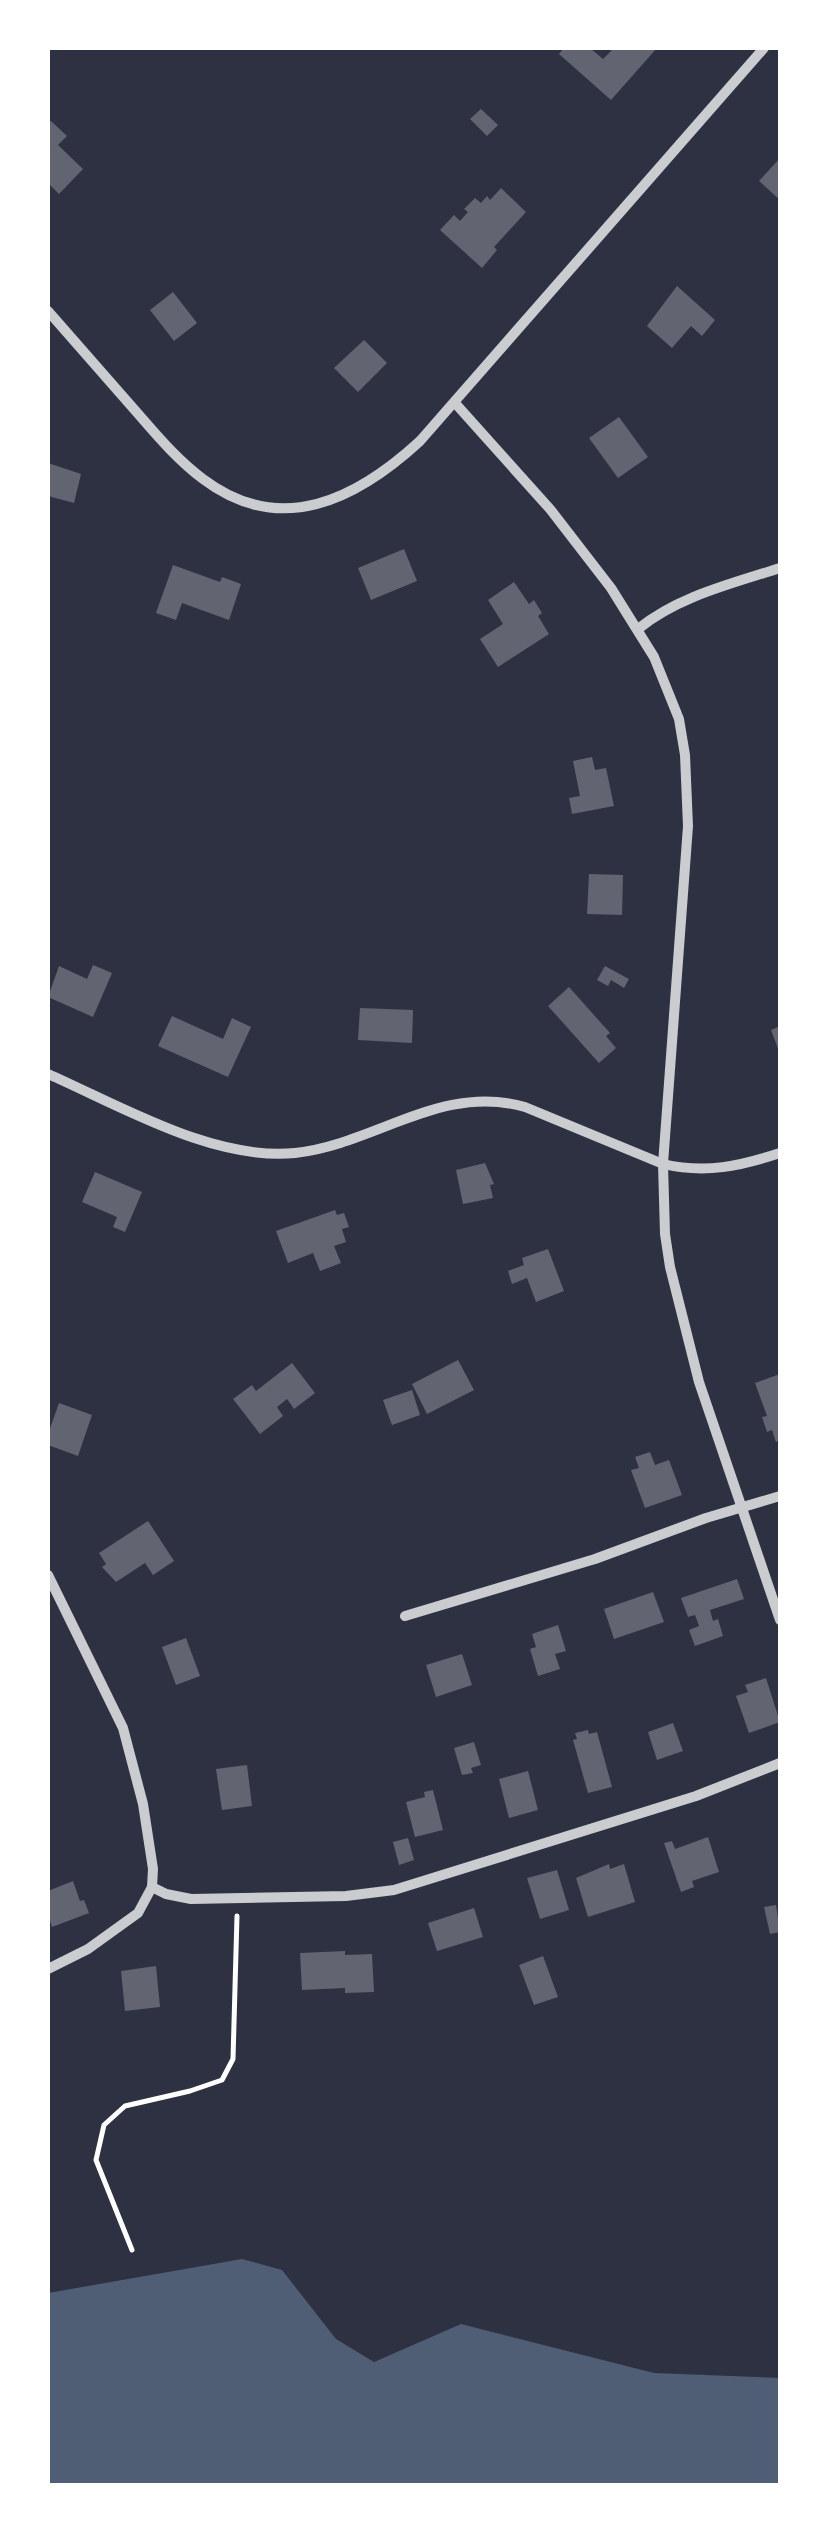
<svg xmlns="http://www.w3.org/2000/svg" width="828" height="2533" font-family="'Open Sans',sans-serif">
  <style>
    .water { fill: #4f5d75 }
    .building { fill: #626471 }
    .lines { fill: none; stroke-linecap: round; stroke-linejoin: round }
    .path { stroke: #fff; stroke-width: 5 }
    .minor { stroke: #caccd0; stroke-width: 10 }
  </style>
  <rect width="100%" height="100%" fill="#2d3142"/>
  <path class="water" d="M242,2259L282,2270L336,2339L374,2362L461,2324L654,2373L780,2378V2485H48V2293Z"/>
  <g class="building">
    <path d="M564,48H590L603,59L614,48H657L611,100L559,54Z"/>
    <path d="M481,109L498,125L487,136L470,119Z"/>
    <path d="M51,121L67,136L58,145L83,169L59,194L48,183V124Z"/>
    <path d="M780,158V200L759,181Z"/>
    <path d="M501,188L526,212L494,247L497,250L482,268L440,230L454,215L460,221L468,212L464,209L475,198L481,203L487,196L490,200Z"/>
    <path d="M677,286L715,320L702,336L691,326L672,348L647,326Z"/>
    <path d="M173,292L197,323L174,341L150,310Z"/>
    <path d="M364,340L387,363L358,392L334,368Z"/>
    <path d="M619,417L648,457L618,478L589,438Z"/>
    <path d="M48,463L81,474L74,503L48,496Z"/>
    <path d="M404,549L417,581L371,600L358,568Z"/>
    <path d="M173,565L220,582L222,577L241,584L229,620L182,603L176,620L156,613Z"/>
    <path d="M514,582L529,604L534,600L542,613L538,616L549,634L498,667L480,639L503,624L488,600Z"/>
    <path d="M592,757L595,770L606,768L614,806L572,814L569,798L580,796L573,761Z"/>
    <path d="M589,874L623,875L622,915L587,914Z"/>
    <path d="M93,965L112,973L93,1017L48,997L59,966L87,979Z"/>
    <path d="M605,966L629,979L624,988L611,980L608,986L597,980Z"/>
    <path d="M569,987L610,1033L606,1036L616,1048L599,1063L548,1006Z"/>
    <path d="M360,1008L413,1010L412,1043L358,1040Z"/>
    <path d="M172,1016L223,1039L232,1018L251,1027L228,1077L158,1046Z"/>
    <path d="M780,1026V1054L771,1030Z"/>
    <path d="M485,1163L494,1184L490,1185L493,1198L463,1204L456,1170Z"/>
    <path d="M95,1172L142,1192L125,1232L113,1227L117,1217L82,1202Z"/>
    <path d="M335,1210L337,1215L344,1213L349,1227L342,1229L346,1242L334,1246L341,1263L320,1271L313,1253L288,1263L276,1231Z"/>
    <path d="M548,1249L564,1291L536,1302L527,1278L512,1284L508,1271L524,1265L522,1258Z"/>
    <path d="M458,1360L474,1390L427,1414L412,1384Z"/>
    <path d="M292,1363L315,1393L294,1409L287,1399L277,1407L283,1416L260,1434L233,1399L252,1385L256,1391Z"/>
    <path d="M780,1374V1440L776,1442L772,1430L767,1432L762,1417L767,1416L755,1383Z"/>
    <path d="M412,1390L420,1415L392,1425L383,1400Z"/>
    <path d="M59,1403L92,1415L78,1456L48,1445V1434Z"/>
    <path d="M650,1452L655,1465L669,1460L682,1495L645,1508L631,1470L639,1468L635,1457Z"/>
    <path d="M148,1521L174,1561L153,1575L145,1563L116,1582L102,1567L106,1564L99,1553Z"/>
    <path d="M737,1579L744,1599L710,1610L713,1621L718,1619L723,1636L695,1646L689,1630L699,1626L695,1615L688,1617L681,1598Z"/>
    <path d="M653,1592L664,1622L614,1639L604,1609Z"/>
    <path d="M558,1625L566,1651L555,1654L560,1669L538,1676L530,1649L536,1647L532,1634Z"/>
    <path d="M186,1638L200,1676L176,1685L162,1647Z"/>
    <path d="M462,1654L472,1685L436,1697L426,1665Z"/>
    <path d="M766,1678L780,1722L749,1733L736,1696L748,1692L745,1685Z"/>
    <path d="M673,1723L683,1751L657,1760L648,1732Z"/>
    <path d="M588,1730L589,1734L597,1732L612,1787L588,1793L573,1740L577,1739L575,1733Z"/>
    <path d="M474,1742L481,1765L471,1768L473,1773L462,1775L454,1748Z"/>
    <path d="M247,1765L252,1806L222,1810L216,1769Z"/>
    <path d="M528,1771L538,1810L509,1818L499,1779Z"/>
    <path d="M433,1790L443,1830L415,1837L406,1802L425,1797L424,1792Z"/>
    <path d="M708,1837L719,1872L692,1881L694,1887L681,1892L664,1843L672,1841L675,1849Z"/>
    <path d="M408,1838L414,1860L399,1865L393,1842Z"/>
    <path d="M609,1864L610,1869L624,1864L635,1902L588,1917L576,1878Z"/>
    <path d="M557,1870L569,1910L540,1919L527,1878Z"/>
    <path d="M73,1881L80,1901L84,1900L89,1913L52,1927L48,1915V1891Z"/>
    <path d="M776,1905L780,1932L770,1934L764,1907Z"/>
    <path d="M474,1908L483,1937L437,1951L428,1923Z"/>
    <path d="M345,1951V1955L372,1954L374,1992L345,1993V1988L302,1990L300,1953Z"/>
    <path d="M543,1956L558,1997L534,2005L519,1965Z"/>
    <path d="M156,1966L160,2007L125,2011L121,1971Z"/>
  </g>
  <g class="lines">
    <path class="path" d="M132,2250L96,2160L104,2125L125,2106L190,2091L222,2080L233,2059L237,1916"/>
    <g class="minor">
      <path d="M48,311C76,343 105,376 133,408C155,433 176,459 203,479C281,538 357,499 420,441L764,48"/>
      <path d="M455,403L550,509L611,588L654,657L679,719L685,755L688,826L663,1164L665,1234L670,1267L699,1382L780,1620"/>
      <path d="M638,629C679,596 731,584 780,568"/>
      <path d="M48,1074C121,1106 213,1161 295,1153C376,1144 441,1083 525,1107L663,1164C706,1174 740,1166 780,1153"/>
      <path d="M48,1575L123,1728L143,1804L153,1869L152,1887L138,1913L88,1949L48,1969"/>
      <path d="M405,1616L595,1559L706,1518L780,1496"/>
      <path d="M152,1887L166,1894L191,1899L346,1896L394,1890L696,1796L780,1763"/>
    </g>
  </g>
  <rect width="828" height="2533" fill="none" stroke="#ffffff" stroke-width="100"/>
</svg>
